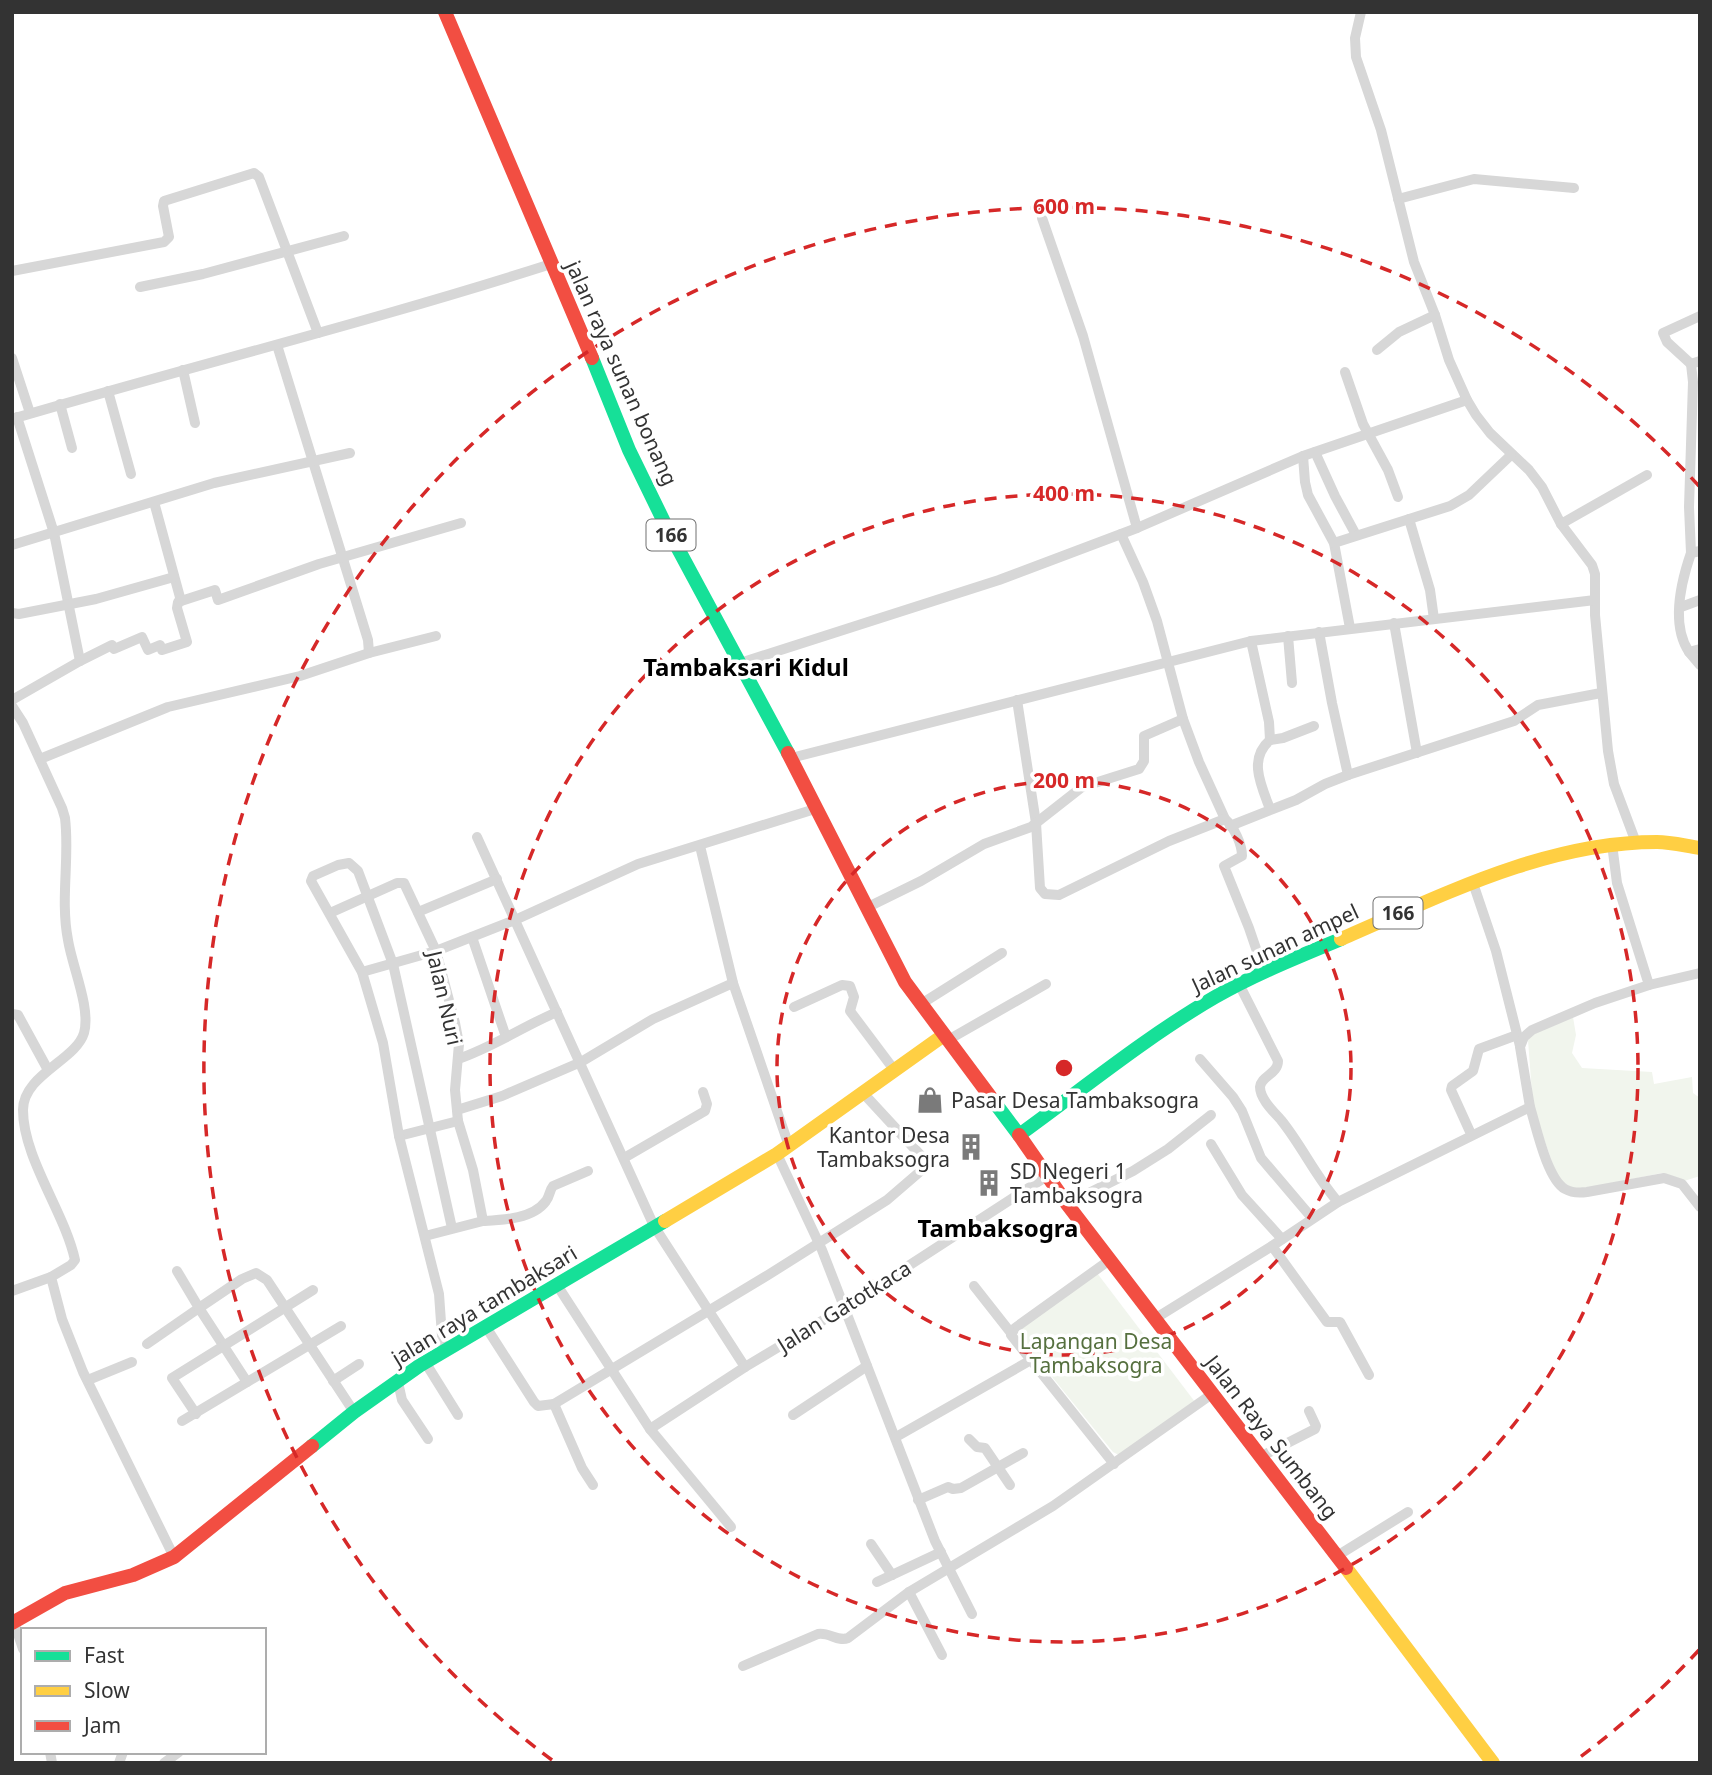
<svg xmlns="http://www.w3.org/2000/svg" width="1712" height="1775" font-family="'Noto Sans',sans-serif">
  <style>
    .green { fill: #f1f5ed }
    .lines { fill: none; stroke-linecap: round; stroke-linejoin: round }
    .street { stroke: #d7d7d7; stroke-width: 10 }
    .fast { stroke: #16e098; stroke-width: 14 }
    .slow { stroke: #ffcf43; stroke-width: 14 }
    .jam { stroke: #f24e42; stroke-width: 14 }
    .ring { fill: none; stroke: #d62828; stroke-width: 3.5; stroke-dasharray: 12 9 }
    .labels { text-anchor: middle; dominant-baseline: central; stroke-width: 7; stroke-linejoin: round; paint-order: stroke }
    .shield { fill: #fff; stroke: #707070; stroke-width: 2 }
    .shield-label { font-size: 19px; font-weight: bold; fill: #333 }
    .street-label { font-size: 21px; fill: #333; stroke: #fff }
    .poi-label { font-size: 21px; fill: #333; stroke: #fff; text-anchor: start }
    .park-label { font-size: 21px; fill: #56703f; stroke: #fff }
    .quarter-label { font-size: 24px; font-weight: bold; fill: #000; stroke: #fff }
    .centre { fill: #d62828; stroke: #fff; stroke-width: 3.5 }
    .ring-label { font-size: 21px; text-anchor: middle; font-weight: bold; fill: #d62828; stroke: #fff; stroke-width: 7; stroke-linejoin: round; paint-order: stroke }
  </style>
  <rect width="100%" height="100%" fill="#fff"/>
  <g class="green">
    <path d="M1573,1017L1576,1035L1572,1053L1582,1068L1652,1072L1654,1084L1692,1077L1693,1093L1700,1098V1176L1684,1181L1662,1173L1576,1190L1558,1179L1533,1107L1528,1040L1533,1034Z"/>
    <path d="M1097,1273L1195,1402L1119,1455L1113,1452L1018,1335L1020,1327Z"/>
  </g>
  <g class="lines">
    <g class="street">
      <path d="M1361,12L1355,38L1356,57L1381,130L1414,262L1435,315L1449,360L1467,400L1476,415L1490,433L1529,470L1542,487L1561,524L1592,565L1595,574V615L1608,751L1614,784L1635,840"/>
      <path d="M1398,199L1474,179L1574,188"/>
      <path d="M1042,218L1083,336L1137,528"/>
      <path d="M12,271L164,242L169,237L163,206L164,201L254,173L259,177L318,333"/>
      <path d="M140,287L203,274L344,236"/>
      <path d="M277,345L368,640L369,653"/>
      <path d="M1377,350L1399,332L1435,315"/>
      <path d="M12,358L30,413"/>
      <path d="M1691,364L1667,342L1663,333L1700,316"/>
      <path d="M183,370L195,423"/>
      <path d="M1345,372L1363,424L1388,470L1398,497"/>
      <path d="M108,391L131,474"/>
      <path d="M60,404L72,448"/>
      <path d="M17,417L54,533L80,661"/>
      <path d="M12,419C192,366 373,321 551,264"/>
      <path d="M1315,452L1335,496L1356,535"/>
      <path d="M1303,456L1305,482L1308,495L1334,543L1350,628"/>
      <path d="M154,502L181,601"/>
      <path d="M1409,519L1430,590L1434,619"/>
      <path d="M1561,524L1647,475"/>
      <path d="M1121,534L1143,582L1157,621L1183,719L1199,762L1225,819C1234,827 1242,844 1242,856L1224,866L1249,928L1264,972"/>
      <path d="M1334,543L1450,506L1469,495L1511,455"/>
      <path d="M12,545L214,483L350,453"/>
      <path d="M1700,551L1691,553C1681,582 1671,625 1689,652L1700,649"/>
      <path d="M1691,553L1689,507L1693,382L1691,364L1700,361"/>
      <path d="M1681,607L1700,600"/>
      <path d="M12,613L19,614L96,599L174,577"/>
      <path d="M1394,623L1417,753"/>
      <path d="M1319,632L1332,703L1348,775"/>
      <path d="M1288,636L1292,683"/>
      <path d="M1251,641L1269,722L1270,740C1248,759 1261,785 1270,809"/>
      <path d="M1689,652L1700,665"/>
      <path d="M740,663L999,580L1137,528L1303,456L1467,400"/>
      <path d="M12,700L80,661L112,645L114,649L142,637L148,650L160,645L162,650L187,642L177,608L178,602L215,590L218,600L319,564L461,523"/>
      <path d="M1017,700L1036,823L1040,888L1045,894L1059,895L1169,841L1225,819"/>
      <path d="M12,706L23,723L62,808L65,818C70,858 60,899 68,940C72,966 91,1008 84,1033C76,1060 23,1075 23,1110C23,1158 65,1213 75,1260L71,1265L51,1277L62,1319L83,1372L174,1557"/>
      <path d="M1270,740L1283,738L1314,726"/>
      <path d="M791,758L1251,641L1595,600"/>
      <path d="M40,759L168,707L300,676L369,653L436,636"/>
      <path d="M1230,826L1296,800L1325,784L1348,775L1514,721L1538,705L1601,693"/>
      <path d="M477,837L654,1226L745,1367"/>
      <path d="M700,846L733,983L789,1146"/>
      <path d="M1473,883L1496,951L1520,1046"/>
      <path d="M866,908L921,881L984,844L1031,827L1082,787L1139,769L1144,761V736L1183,719"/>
      <path d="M418,912L497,879"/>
      <path d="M330,913L397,883H404L436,951L455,1023L459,1044L455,1090L458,1121L473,1170L483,1221L425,1236"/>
      <path d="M472,937L506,1037"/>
      <path d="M362,972L436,951L515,920L638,864L815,809"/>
      <path d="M1239,984L1278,1061C1278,1074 1261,1076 1260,1087C1260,1099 1274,1112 1281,1120C1302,1146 1316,1177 1338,1202"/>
      <path d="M1649,985L1700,973"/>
      <path d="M921,1004L1002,953"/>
      <path d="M794,1007L842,985L850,986L854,997L850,1011L895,1071"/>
      <path d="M12,1014L18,1015L48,1070"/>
      <path d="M948,1040L1046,984"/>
      <path d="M458,1059C493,1047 524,1026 557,1012"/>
      <path d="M1200,1059L1233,1097L1242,1111L1261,1158L1312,1218"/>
      <path d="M1530,1107C1536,1126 1547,1179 1565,1189C1572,1193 1580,1193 1587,1192L1664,1178L1682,1184L1700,1207"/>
      <path d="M457,1110L502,1096L581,1062L653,1019L733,983"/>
      <path d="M1471,1134L1451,1090L1452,1086L1473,1071L1479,1049L1517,1035"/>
      <path d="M399,1136L458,1121"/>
      <path d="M1211,1144L1242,1195L1282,1239"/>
      <path d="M777,1154L822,1250L935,1541L972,1614"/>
      <path d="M624,1158L705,1111L707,1104L703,1092"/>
      <path d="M1067,1204L1133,1171L1168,1149L1211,1115"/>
      <path d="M483,1221C503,1220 533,1219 546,1201C550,1196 549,1191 553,1186L588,1171"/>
      <path d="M1272,1246L1327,1322H1340L1369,1375"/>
      <path d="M1111,1259L1015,1328L1011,1335L1114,1464"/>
      <path d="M557,1285L650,1429L731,1527"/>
      <path d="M974,1286L1011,1333"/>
      <path d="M12,1291L51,1277"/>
      <path d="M1156,1318L1272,1246L1338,1202L1530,1107L1520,1047L1524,1037L1532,1030L1595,1003L1649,985L1617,883L1612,844"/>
      <path d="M486,1327L534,1402L538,1406L554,1404L582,1468L593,1485"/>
      <path d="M147,1344L199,1308L177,1271"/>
      <path d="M443,1350L439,1294L399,1136L383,1043L362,972L311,881L313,876L338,865L349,863L358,871L393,964L452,1228"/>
      <path d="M425,1362L458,1415"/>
      <path d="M88,1380L132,1362"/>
      <path d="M333,1381L359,1364"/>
      <path d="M247,1382L199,1308L242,1279L256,1273L267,1280L354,1412"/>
      <path d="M398,1382L402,1400L428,1439"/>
      <path d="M554,1404L768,1275L887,1200L923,1169L925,1160L864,1094"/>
      <path d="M196,1414L172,1378L313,1290"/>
      <path d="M793,1415L867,1366"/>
      <path d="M182,1421L341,1326"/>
      <path d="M650,1429L745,1367L845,1307L1047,1176"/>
      <path d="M896,1437L1031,1360"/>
      <path d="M969,1439L977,1447L985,1448L1010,1485"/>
      <path d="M1262,1456L1315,1429L1316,1426L1309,1411"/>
      <path d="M918,1500L948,1487L953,1489L961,1488L1023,1453"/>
      <path d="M871,1544L892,1575"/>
      <path d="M1337,1556L1408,1512"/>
      <path d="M877,1582L941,1552"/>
      <path d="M909,1592L942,1655"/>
      <path d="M14,1622L23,1649"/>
      <path d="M743,1666L818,1634C829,1632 838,1642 848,1638L909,1592L1053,1506L1212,1394"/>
      <path d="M50,1752L52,1763"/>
      <path d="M119,1763L123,1752"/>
      <path d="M164,1763L179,1752"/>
    </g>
    <g class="fast">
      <path d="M592,358L629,450L668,530L788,753"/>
      <path d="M995,1103L1019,1135C1084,1088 1146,1037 1215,997C1255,974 1298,957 1341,939"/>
      <path d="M312,1446L354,1412L419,1366L665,1221"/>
    </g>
    <g class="slow">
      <path d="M1341,939C1441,896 1545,842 1657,842C1671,842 1686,846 1700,848"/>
      <path d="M665,1221L777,1154L944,1035"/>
      <path d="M1346,1568L1493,1763"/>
    </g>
    <g class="jam">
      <path d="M445,12L592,358"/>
      <path d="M788,753L905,982L995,1103"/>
      <path d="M1019,1135L1067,1204L1346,1568"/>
      <path d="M12,1623L65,1593L133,1575L174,1557L312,1446"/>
    </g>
  </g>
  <g class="ring">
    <circle cx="1064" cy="1068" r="287"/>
    <circle cx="1064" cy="1068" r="574"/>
    <path d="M1699 1650A861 861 0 0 1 1576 1760M552 1760A861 861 0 1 1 1699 486"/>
  </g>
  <defs>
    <symbol id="shop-bare" viewBox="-9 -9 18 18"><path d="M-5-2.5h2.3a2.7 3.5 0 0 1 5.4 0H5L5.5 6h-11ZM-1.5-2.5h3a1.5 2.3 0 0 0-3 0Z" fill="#7a7a7a" stroke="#fff" stroke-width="2.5" paint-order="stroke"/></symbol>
    <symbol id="building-bare" viewBox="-9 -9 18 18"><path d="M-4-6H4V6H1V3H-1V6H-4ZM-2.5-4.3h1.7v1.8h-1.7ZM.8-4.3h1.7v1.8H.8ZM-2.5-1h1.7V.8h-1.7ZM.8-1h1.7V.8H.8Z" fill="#7a7a7a" stroke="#fff" stroke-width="2.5" paint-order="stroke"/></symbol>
  </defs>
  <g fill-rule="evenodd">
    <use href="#shop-bare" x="911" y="1081" width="38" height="38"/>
    <use href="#building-bare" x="952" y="1128" width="38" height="38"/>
    <use href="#building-bare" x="970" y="1164" width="38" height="38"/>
  </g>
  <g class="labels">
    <g class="shield">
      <rect x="646.5" y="519.5" width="49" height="31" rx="5"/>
      <rect x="1373.5" y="897.5" width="49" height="31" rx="5"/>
    </g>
    <g class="shield-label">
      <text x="671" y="535">166</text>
      <text x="1398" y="913">166</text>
    </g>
    <g class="street-label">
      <text transform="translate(622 373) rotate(66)">jalan raya sunan bonang</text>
      <text transform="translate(1275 948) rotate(-25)">Jalan sunan ampel</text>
      <text transform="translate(445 998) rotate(77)">Jalan Nuri</text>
      <text transform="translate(484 1305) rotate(-31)">jalan raya tambaksari</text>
      <text transform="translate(844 1306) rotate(-32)">Jalan Gatotkaca</text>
      <text transform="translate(1272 1437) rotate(52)">Jalan Raya Sumbang</text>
    </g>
    <g class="poi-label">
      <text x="951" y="1100">Pasar Desa Tambaksogra</text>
      <text x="950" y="1135" text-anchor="end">Kantor Desa<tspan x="950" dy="24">Tambaksogra</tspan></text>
      <text x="1010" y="1171">SD Negeri 1<tspan x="1010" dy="24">Tambaksogra</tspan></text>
    </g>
    <g class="park-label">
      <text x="1096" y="1341">Lapangan Desa<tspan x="1096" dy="24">Tambaksogra</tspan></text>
    </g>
    <g class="quarter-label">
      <text x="746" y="666">Tambaksari Kidul</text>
      <text x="998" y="1227">Tambaksogra</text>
    </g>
  </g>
  <circle cx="1064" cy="1068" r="10" class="centre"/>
  <g class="ring-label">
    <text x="1064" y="214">600 m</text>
    <text x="1064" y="501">400 m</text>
    <text x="1064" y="788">200 m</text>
  </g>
  <rect width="1712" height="1775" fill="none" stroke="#333333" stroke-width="28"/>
  <rect x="21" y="1628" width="245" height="126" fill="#ffffff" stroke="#adadad" stroke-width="2"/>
  <rect x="35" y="1651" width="35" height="10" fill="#16e098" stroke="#adadad" stroke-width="2"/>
  <text x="84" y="1663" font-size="21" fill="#333333">Fast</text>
  <rect x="35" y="1686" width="35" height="10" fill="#ffcf43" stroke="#adadad" stroke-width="2"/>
  <text x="84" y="1698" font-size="21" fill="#333333">Slow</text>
  <rect x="35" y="1721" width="35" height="10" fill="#f24e42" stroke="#adadad" stroke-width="2"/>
  <text x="84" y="1733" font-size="21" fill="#333333">Jam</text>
</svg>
